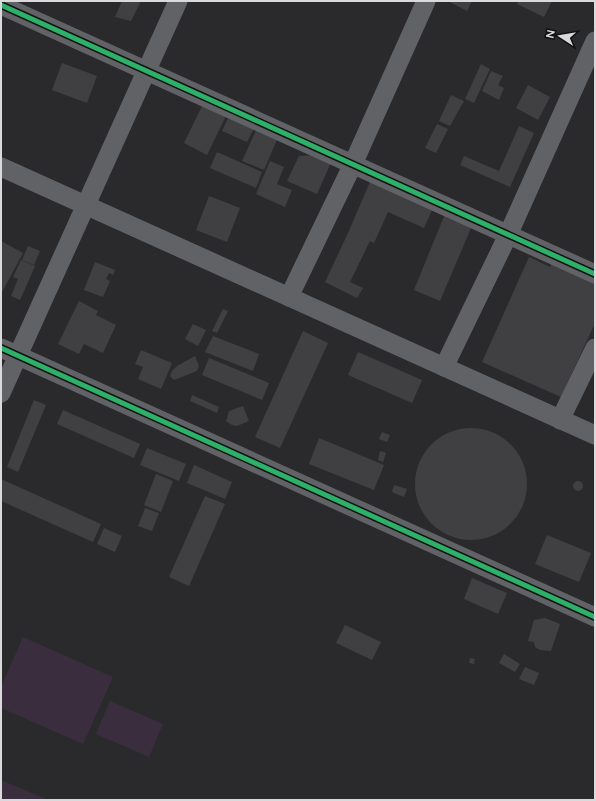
<svg xmlns="http://www.w3.org/2000/svg" width="596" height="801" font-family="Figtree,sans-serif">
  <style>
    .pitch { fill: #3a2e3e }
    .building { fill: #403f41 }
    .lines { fill: none; stroke-linecap: round; stroke-linejoin: round }
    .minor { stroke: #606266; stroke-width: 19 }
    .cycleway-casing { stroke: #121214; stroke-width: 8 }
    .cycleway { stroke: #2db169; stroke-width: 5 }
  </style>
  <rect width="100%" height="100%" fill="#2a2a2c"/>
  <g class="pitch">
    <path d="M23,637L113,677L83,744L1,708V687Z"/>
    <path d="M110,701L163,724L149,757L96,734Z"/>
    <path d="M1,780L48,800H1Z"/>
  </g>
  <g class="building">
    <path d="M122,1H141L131,21L115,17Z"/>
    <path d="M448,1H472L467,11Z"/>
    <path d="M519,1H552L544,17L517,4Z"/>
    <path d="M62,63L97,76L87,103L52,90Z"/>
    <path d="M481,64L490,69L474,103L465,99Z"/>
    <path d="M491,71L503,76L498,85L504,88L499,100L482,91Z"/>
    <path d="M528,85L550,97L538,120L516,108Z"/>
    <path d="M451,95L464,101L450,126L439,121Z"/>
    <path d="M203,104L226,116L207,155L184,143Z"/>
    <path d="M230,114L255,126L247,142L222,131Z"/>
    <path d="M437,124L448,129L436,153L425,148Z"/>
    <path d="M258,126L279,135L264,170L242,161Z"/>
    <path d="M519,126L534,133L510,187L460,165L464,156L499,171Z"/>
    <path d="M217,152L262,172L256,188L210,168Z"/>
    <path d="M316,155L333,158L317,194L287,181L299,156Z"/>
    <path d="M270,161L284,167L277,184L292,190L285,207L256,194Z"/>
    <path d="M373,175L436,201L424,228L388,212L374,243L370,241L350,282L363,288L357,298L325,282L348,233Z"/>
    <path d="M209,196L240,208L227,242L196,230Z"/>
    <path d="M447,209L474,221L440,301L414,290Z"/>
    <path d="M1,241L23,253L1,294Z"/>
    <path d="M28,246L40,251L34,265L22,260Z"/>
    <path d="M529,257L550,267L552,263L595,281V323L561,397L482,362Z"/>
    <path d="M21,260L35,266L20,300L11,296L18,279L13,277Z"/>
    <path d="M95,262L115,270L113,275L109,273L106,279L110,281L103,297L84,290Z"/>
    <path d="M79,301L98,311L96,315L116,325L103,353L84,344L79,354L58,344Z"/>
    <path d="M223,309L228,311L217,333L212,331Z"/>
    <path d="M193,324L206,330L198,346L185,339Z"/>
    <path d="M303,331L328,343L280,448L255,437Z"/>
    <path d="M213,336L259,354L253,371L205,352Z"/>
    <path d="M141,350L172,363L161,389L138,379L143,367L135,364Z"/>
    <path d="M358,352L422,380L412,403L348,375Z"/>
    <path d="M195,356L199,366L197,371L174,380L170,376L172,371L177,366Z"/>
    <path d="M209,358L269,383L262,400L202,375Z"/>
    <path d="M192,395L219,407L217,413L190,401Z"/>
    <path d="M34,400L46,405L18,472L7,467Z"/>
    <path d="M243,406L249,421L237,426L232,425L226,421L229,411Z"/>
    <path d="M63,410L140,444L134,458L57,424Z"/>
    <circle cx="471" cy="484" r="56"/>
    <path d="M382,432L390,435L387,442L379,439Z"/>
    <path d="M319,438L384,465L374,490L309,464Z"/>
    <path d="M147,448L186,464L179,481L140,465Z"/>
    <path d="M380,451L386,453L383,462L378,460Z"/>
    <path d="M194,465L232,482L225,499L187,483Z"/>
    <path d="M156,474L173,481L161,512L144,505Z"/>
    <path d="M1,479L101,524L93,542L1,501Z"/>
    <circle cx="578" cy="486" r="5"/>
    <path d="M394,485L407,489L404,497L392,492Z"/>
    <path d="M205,496L225,504L189,586L169,577Z"/>
    <path d="M145,508L159,513L152,531L138,526Z"/>
    <path d="M104,528L122,536L115,552L97,544Z"/>
    <path d="M547,535L591,553L579,582L535,564Z"/>
    <path d="M472,578L507,593L498,614L464,599Z"/>
    <path d="M545,618L560,624L551,651L540,650L535,647L534,642L528,641L534,620Z"/>
    <path d="M345,625L381,642L372,660L336,643Z"/>
    <path d="M504,654L520,664L515,672L499,663Z"/>
    <path d="M470,658L475,659L474,664L469,663Z"/>
    <path d="M525,667L539,673L534,685L519,679Z"/>
  </g>
  <g class="lines">
    <g class="minor">
      <path d="M1,5L595,274"/>
      <path d="M1,167L595,435"/>
      <path d="M289,297L353,164L426,1"/>
      <path d="M1,348L595,617"/>
      <path d="M444,367L508,235L595,41"/>
      <path d="M1,393L178,1"/>
      <path d="M560,420L595,348"/>
    </g>
    <defs>
      <g id="cycleway">
        <path d="M1,5L595,274"/>
        <path d="M1,348L595,617"/>
      </g>
    </defs>
    <use href="#cycleway" class="cycleway-casing"/>
    <use href="#cycleway" class="cycleway"/>
  </g>
  <rect width="596" height="801" fill="none" stroke="#dadadd" stroke-width="4"/>
  <g transform="translate(560 36) rotate(282)" stroke="#121214" stroke-width="3" paint-order="stroke">
  <path d="M0-3L7 15L0 10L-7 15Z" fill="#dadadd"/>
  <text y="-6" font-size="11" font-weight="bold" text-anchor="middle" fill="#dadadd">N</text>
  </g>
</svg>
